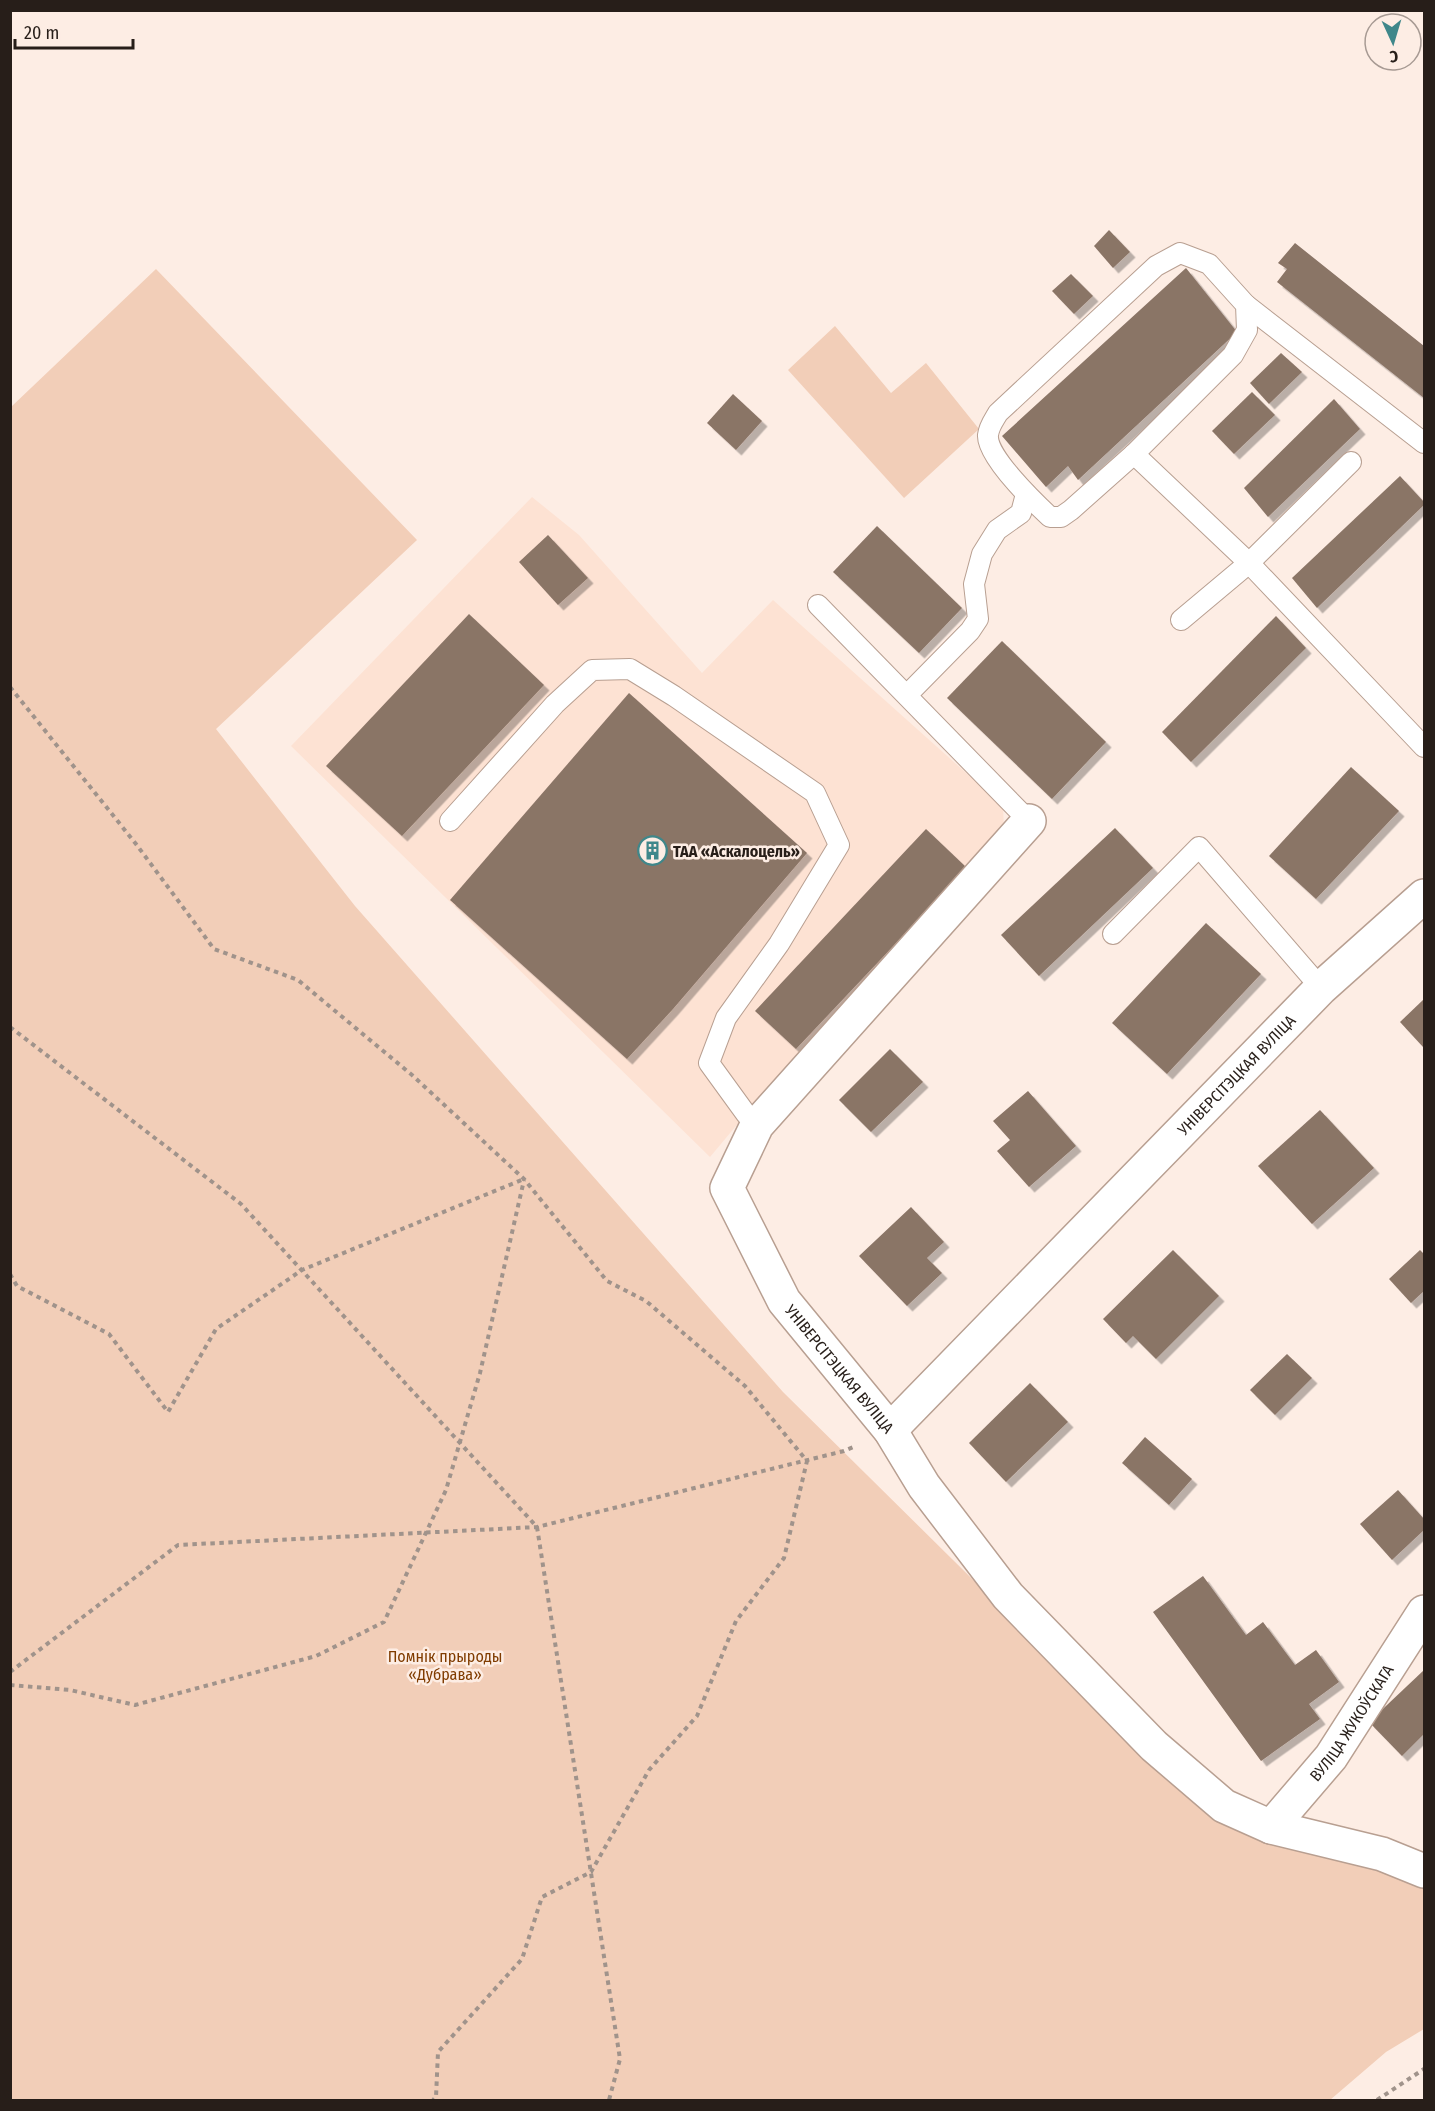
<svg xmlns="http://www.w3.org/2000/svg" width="1435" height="2111" font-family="'Fira Sans Condensed',sans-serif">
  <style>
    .built { fill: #fde2d3 }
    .green { fill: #f2ceb8 }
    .building { fill: #8a7466; filter: url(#shadow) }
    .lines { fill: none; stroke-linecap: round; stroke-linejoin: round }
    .service-casing { stroke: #b89f91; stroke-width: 22 }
    .minor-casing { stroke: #b89f91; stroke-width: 36 }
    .path { stroke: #a0938b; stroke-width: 4; stroke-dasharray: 4.5 4.5; stroke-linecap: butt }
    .service { stroke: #fff; stroke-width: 20 }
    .minor { stroke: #fff; stroke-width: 33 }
    .labels { text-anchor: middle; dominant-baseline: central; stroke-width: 5; stroke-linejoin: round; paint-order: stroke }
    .poi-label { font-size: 16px; font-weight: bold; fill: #271e19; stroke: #fdede4; text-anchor: start }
    .street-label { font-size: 16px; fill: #271e19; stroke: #fdede4 }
    .park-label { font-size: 16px; fill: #803c00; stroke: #fdede4 }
  </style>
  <defs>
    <filter id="shadow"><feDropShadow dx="5.5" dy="5.5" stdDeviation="0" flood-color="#0004"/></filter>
  </defs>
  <rect width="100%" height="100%" fill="#fdede4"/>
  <path class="built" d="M532,497L579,535L702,673L773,600L1003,806L1004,830L746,1114L710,1157L291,746Z"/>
  <g class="green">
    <path d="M156,269L417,540L216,729L355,906L783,1392L1200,1804L1288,1846L1424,1884V2029L1386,2052L1330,2100H11V407Z"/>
    <path d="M835,326L891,393L926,363L979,429L904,498L788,370Z"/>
  </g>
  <g class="building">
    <path d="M1109,230L1130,252L1113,268L1094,246Z"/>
    <path d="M1295,243L1424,346V398L1277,282L1287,269L1278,263Z"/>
    <path d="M1186,268L1237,332L1078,480L1068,466L1046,487L1002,436Z"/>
    <path d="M1071,274L1093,296L1074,314L1052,291Z"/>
    <path d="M1281,353L1302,372L1269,404L1250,383Z"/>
    <path d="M1252,392L1275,415L1234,454L1212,431Z"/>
    <path d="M733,394L762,421L736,450L707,423Z"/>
    <path d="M1334,399L1360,429L1268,517L1244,488Z"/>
    <path d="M1400,476L1424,502V505L1317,608L1292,578Z"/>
    <path d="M877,526L962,608L919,653L833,572Z"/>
    <path d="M548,535L588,578L558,605L519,562Z"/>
    <path d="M469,614L544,685L402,836L326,766Z"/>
    <path d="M1276,616L1306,648L1191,762L1162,732Z"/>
    <path d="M1002,641L1106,742L1052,799L947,698Z"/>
    <path d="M629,693L807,853L673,1009L627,1059L450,900Z"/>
    <path d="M1351,767L1399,811L1316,899L1269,856Z"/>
    <path d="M1115,828L1153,868L1039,976L1001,935Z"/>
    <path d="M926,829L967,868L796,1049L755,1011Z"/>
    <path d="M1206,923L1261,974L1167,1074L1112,1023Z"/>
    <path d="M1424,999V1048L1400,1022Z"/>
    <path d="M890,1049L923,1082L871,1132L839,1100Z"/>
    <path d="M1028,1091L1076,1146L1029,1187L997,1151L1010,1140L993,1121Z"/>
    <path d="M1320,1110L1374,1168L1312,1224L1258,1166Z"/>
    <path d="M911,1207L944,1242L927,1258L942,1273L907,1306L859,1256Z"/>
    <path d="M1173,1250L1219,1296L1156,1359L1133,1336L1126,1343L1103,1319Z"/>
    <path d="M1420,1250L1424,1254V1291L1411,1303L1389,1279Z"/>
    <path d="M1287,1354L1312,1378L1275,1415L1250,1390Z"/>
    <path d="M1030,1383L1068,1422L1006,1482L969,1443Z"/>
    <path d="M1145,1437L1192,1479L1169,1505L1122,1463Z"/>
    <path d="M1398,1490L1424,1519V1530L1392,1560L1360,1524Z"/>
    <path d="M1203,1576L1246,1635L1263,1622L1295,1665L1316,1650L1339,1682L1309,1704L1320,1719L1261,1761L1153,1612Z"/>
    <path d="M1424,1670V1734L1402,1756L1369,1722Z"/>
  </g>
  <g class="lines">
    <defs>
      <g id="service">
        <path d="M1180,253L1209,264L1246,305L1247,330L1233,355L1134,454L1071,510L1061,517H1050C1034,502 986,456 988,435C989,426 994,420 998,413L1156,266Z"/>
        <path d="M1246,305L1424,443"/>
        <path d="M1134,454L1249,563L1424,747"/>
        <path d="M818,605L1029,821"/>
        <path d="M1181,620L1249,563L1351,462"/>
        <path d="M907,695L970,631L978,619L974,584L982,554L997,530L1021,513L1026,494"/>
        <path d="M450,821L555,704L592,670L630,669L674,696L815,793L839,845L779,944L726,1018L709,1063L746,1114L757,1125"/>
        <path d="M1113,934L1199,847L1321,988"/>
      </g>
      <g id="minor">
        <path id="s1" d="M1029,821L757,1125L727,1188L784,1301L890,1430L924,1486L1008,1596L1154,1746L1224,1806L1271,1827L1382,1854L1424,1871"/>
        <path id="s2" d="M890,1430L1321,988L1424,896"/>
        <path id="s3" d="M1271,1827L1331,1757L1424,1612"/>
      </g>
    </defs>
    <use href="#service" class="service-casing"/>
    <use href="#minor" class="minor-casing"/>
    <g class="path">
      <path d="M10,687L136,844L214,949L298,980L412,1075L524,1179L607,1281L646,1301L745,1386L807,1461L784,1558L736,1621L697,1716L649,1770L591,1872L542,1897L522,1959L438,2052L436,2097L433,2100"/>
      <path d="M10,1027L241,1204L537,1527L620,2059L609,2100"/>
      <path d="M10,1274L17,1286L109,1334L168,1412L216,1329L302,1270L524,1179"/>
      <path d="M10,1672L178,1545L537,1527L844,1451L856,1446"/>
      <path d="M10,1685L70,1690L135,1705L316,1656L384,1622L446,1490L480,1373L524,1180"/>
      <path d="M1377,2100L1424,2069"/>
    </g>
    <use href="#service" class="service"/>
    <use href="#minor" class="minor"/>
  </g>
  <defs>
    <symbol id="building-ring" viewBox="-11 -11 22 22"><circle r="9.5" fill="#fdede4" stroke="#3f878a" stroke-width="1.5"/><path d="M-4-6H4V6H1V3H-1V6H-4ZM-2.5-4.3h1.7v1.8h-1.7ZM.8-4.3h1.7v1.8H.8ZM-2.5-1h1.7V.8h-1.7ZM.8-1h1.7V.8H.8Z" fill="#3f878a"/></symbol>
  </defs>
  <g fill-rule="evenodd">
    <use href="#building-ring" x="636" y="834" width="33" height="33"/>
  </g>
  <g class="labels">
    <g class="poi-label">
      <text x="673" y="851">ТАА «Аскалоцель»</text>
    </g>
    <g class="street-label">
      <text stroke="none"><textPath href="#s2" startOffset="496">УНІВЕРСІТЭЦКАЯ ВУЛІЦА</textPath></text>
      <text stroke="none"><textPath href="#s1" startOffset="692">УНІВЕРСІТЭЦКАЯ ВУЛІЦА</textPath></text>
      <text stroke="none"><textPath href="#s3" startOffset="132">ВУЛІЦА ЖУКОЎСКАГА</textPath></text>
    </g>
    <g class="park-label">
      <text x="445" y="1656">Помнік прыроды<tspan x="445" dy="18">«Дубрава»</tspan></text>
    </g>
  </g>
  <rect width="1435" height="2111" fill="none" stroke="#271e19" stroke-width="24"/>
  <g transform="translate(1393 42) rotate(176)"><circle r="28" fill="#fdede4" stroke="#a79a93" stroke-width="1.5"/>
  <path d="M0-4.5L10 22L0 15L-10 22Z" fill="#3f878a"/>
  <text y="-9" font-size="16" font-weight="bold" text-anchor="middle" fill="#271e19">С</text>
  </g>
  <path d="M15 39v9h118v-9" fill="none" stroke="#271e19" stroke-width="3"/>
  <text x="24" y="39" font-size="18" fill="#271e19" stroke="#fdede4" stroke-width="4.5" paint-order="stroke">20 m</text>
</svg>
